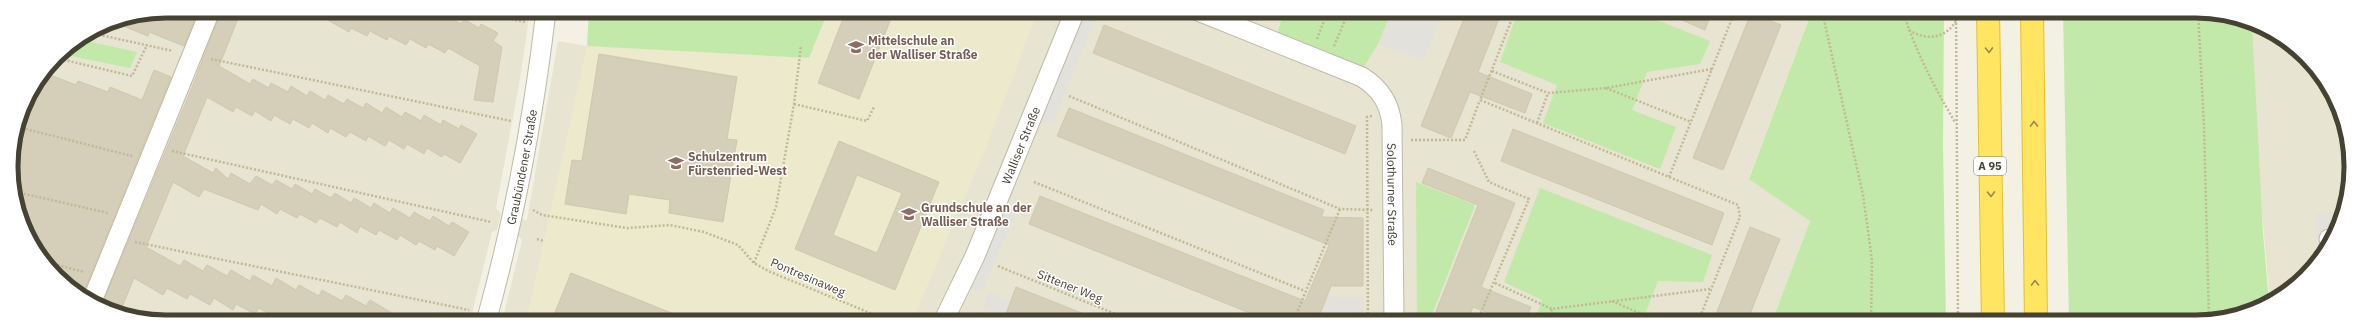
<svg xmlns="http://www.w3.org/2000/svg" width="2362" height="333" font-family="'IBM Plex Sans',sans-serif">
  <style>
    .residential { fill: #e7e4d1 }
    .education { fill: #ede9cc }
    .green { fill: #c2e9a9 }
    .parking { fill: #e3e1dc }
    .building { fill: #d5ceb8; stroke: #d0c8ab; fill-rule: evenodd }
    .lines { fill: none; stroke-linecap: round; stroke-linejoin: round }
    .minor-casing { stroke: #bebaa6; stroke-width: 21 }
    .highway-casing { stroke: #e4c02c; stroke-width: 24 }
    .path { stroke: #c1b996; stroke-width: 2.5; stroke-dasharray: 2 2; stroke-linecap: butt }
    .minor { stroke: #fff; stroke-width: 19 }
    .highway { stroke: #ffe562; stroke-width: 22 }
    .oneway { stroke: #998b48 }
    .labels { text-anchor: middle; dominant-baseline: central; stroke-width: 3; stroke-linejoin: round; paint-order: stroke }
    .shield { fill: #fff; stroke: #7d7a70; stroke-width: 1 }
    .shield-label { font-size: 11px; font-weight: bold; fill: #454133 }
    .education-label { font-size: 12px; font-weight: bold; fill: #785e54; stroke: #fff; text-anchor: start }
    .street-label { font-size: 12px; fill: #454133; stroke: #fff }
    .rim { fill: none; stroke: #454133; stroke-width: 5 }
  </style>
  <rect width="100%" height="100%" fill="#f3f1e3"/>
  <g class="residential">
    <path d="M167,11H530L520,79L496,208L501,214L497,230L492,232L470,322H156L98,306L50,269L19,217L11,157L23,107L57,56L107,23Z"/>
    <path d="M828,11H1283L1275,39L1391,11H1794L1808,20L1749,178L1810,221L1772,322H502L522,240L517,234L521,219L527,220L558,41L587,46L808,58Z"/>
    <path d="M2245,22L2264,27L2313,64L2343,117L2351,177L2339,226L2306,276L2270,302Z"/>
  </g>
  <path class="education" d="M828,11H1038L987,145L912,322H526L587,46L808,58Z"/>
  <g class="green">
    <path d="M589,11H828L809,58L587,46Z"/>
    <path d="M1284,11H1392L1378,44L1360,73L1275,39Z"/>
    <path d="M1518,11H1634L1710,41L1700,64L1647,72L1632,110L1676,127L1660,169L1543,123L1557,85L1500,62Z"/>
    <path d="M1794,11H1944L1943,147L1946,322H1772L1810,221L1749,179L1808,21Z"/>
    <path d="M2063,11H2206L2252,24L2263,233L2269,302L2264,306L2206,322H2069Z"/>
    <path d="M82,40L137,52L130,68L61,54Z"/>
    <path d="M1416,182L1475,205L1429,322H1417Z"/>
    <path d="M1540,188L1712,255L1703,282L1658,281L1642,322H1534L1542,300L1504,282Z"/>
  </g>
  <g class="parking">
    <path d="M1392,11H1444L1423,60L1378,44Z"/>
    <path d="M1084,12H1098L1053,123H1040Z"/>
    <path d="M1018,209L982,290L968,288L1004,212Z"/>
    <path d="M2343,211L2339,226L2319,257L2315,214Z"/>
    <path d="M1016,287L1104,322H1003L1004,317L982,308L989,292L1010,301Z"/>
    <path d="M1328,294L1336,297H1363V322H1317Z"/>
  </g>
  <g class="building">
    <path d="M166,11H198L184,46L149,32L148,36L113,22Z"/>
    <path d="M221,11H241L219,66L250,84L253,79L269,88L271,83L288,92L291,86L307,96L310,91L325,100L328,95L344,104L347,99L363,108L366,103L382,113L386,107L402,117L405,112L421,121L424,115L441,125L443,120L459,129L461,125L477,134L460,163L444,154L442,157L427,148L424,154L407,144L404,149L389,140L385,146L368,136L366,141L350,132L346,137L330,128L328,133L312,123L309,128L293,119L290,124L274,115L271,121L255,111L252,116L236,107L233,112L207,97L183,156L213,173L216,168L228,179L231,173L250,184L256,176L272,185L276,180L292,189L295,184L312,194L315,189L331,198L335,193L351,203L354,198L371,208L374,203L390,213L393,208L410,218L414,212L430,221L433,216L449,226L452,222L469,232L454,256L437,246L435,250L419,241L416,245L400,235L397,240L379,230L376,235L360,226L357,233L340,222L337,227L320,218L316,223L300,214L297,218L280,209L277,214L261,204L258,210L204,189L199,197L173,182L146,247L180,266L184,260L203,271L207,265L227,276L231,270L250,281L253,275L272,286L276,278L296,290L299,285L319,296L322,290L342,301L346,295L366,306L370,300L407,322H295L282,314L279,320L259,308L255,314L236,304L233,310L214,298L210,305L190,294L187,299L167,288L163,295L134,278L120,312L101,307L193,85Z"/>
    <path d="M312,11H426L441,20L444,14L461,24L464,19L479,28L481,24L498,33L493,41L502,47L493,102L474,100L480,66L448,48L445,53L428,44L426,48L410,39L406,45L389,36L387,40L370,31L367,36L351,28L349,32Z"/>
    <path d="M846,11H894L859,99L818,83Z"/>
    <path d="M1467,11H1502L1478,72L1532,94L1525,113L1470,92L1451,138L1421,126Z"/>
    <path d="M1661,11H1712L1705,30Z"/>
    <path d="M1751,13L1781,25L1723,170L1693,158Z"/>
    <path d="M1104,25L1356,126L1345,154L1093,53Z"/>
    <path d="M599,54L737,77L727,139L737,140L723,222L669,213L670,200L629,194L626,214L565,204L572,160L582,161Z"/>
    <path d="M154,70L171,77L83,294L50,269L19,217L11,157L16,138L18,139L20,134H22L35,100L29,98L45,73L76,85L78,81L108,92L110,87L142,100Z"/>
    <path d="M1069,108L1324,210L1321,217L1363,218V286H1331L1317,322H1272L1029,224L1040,196L1305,301L1329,245L1057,136Z"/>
    <path d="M1513,129L1724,213L1712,245L1501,161Z"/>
    <path d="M839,141L939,182L895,290L795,249ZM857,175L902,193L877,253L833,235Z"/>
    <path d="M1428,168L1515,203L1481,287L1531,307L1525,322H1511L1473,307L1467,322H1432L1478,205L1422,183Z"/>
    <path d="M1750,227L1780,239L1761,286L1747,322H1713Z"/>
    <path d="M571,273L692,321V322H551Z"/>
    <path d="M1016,287L1102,321V322H1003Z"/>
  </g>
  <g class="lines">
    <defs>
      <g id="minor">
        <path id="s1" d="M1198,11L1362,77C1381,89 1390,104 1392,125L1394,322"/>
        <path d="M2329,239H2330"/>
        <path d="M92,301L210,11"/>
        <path id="s2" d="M486,322C514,221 534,114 546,11"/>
        <path id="s3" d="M943,322L975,256L1075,11"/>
      </g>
      <g id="highway">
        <path d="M1988,11L1993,322"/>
        <path d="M2032,11L2036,322"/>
      </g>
    </defs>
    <use href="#minor" class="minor-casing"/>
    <use href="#highway" class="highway-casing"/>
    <g class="path">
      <path d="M472,11L526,22"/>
      <path d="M1515,11L1480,100L1738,205L1740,217L1698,322"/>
      <path d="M1822,11L1863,195L1872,260L1871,322"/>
      <path d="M1903,11C1915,50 1934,87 1955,122"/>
      <path d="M1956,11L1958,322"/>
      <path d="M2198,11L2204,126L2209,321"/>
      <path d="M1909,30C1927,41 1945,39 1956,21"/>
      <path d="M91,33L173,51"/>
      <path d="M1317,39L1328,11"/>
      <path d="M1334,46L1349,11"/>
      <path d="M56,58L132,76L147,45"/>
      <path d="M211,59L511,121"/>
      <path d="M1492,71L1548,93L1606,88L1712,69"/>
      <path d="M1606,88L1691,122"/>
      <path d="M1069,96L1340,209L1374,210"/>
      <path d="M794,104L867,121L874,107"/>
      <path d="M1537,123L1548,93"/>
      <path d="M18,127L132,156"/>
      <path d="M1411,140H1465L1480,100"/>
      <path d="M172,151L491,222"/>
      <path d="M1474,151L1489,182L1529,199L1479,317L1491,322"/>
      <path d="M1669,177L1735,11"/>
      <path d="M1034,182L1305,291"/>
      <path d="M16,192L108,213"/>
      <path d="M533,210L542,215L627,228L670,225L704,232L738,245L754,263L768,271L892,322"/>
      <path d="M537,239L544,241"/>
      <path d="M135,242L469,310"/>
      <path d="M46,262L84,272"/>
      <path d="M754,263L776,207L794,104L801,46"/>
      <path d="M998,266L1135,322"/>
      <path d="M1495,283L1552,309L1710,289"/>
      <path d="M1612,301L1659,322"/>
      <path d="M1293,322L1340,209"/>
      <path d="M1368,322L1367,117L1372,116"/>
      <path d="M1546,322L1552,309"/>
    </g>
    <use href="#minor" class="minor"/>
    <use href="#highway" class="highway"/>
  </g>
  <defs><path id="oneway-chevron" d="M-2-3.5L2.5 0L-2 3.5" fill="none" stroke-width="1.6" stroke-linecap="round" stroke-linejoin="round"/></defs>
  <g class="oneway">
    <use href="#oneway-chevron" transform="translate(1989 50) rotate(89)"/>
    <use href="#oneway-chevron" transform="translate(2034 124) rotate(-91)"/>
    <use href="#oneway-chevron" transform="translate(1991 194) rotate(89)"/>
    <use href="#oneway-chevron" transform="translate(2035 283) rotate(-91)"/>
  </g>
  <defs>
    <symbol id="school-bare" viewBox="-9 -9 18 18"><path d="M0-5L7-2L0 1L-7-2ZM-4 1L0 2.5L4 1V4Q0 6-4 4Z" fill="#8d6e63" stroke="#fff" stroke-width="2.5" paint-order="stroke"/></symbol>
  </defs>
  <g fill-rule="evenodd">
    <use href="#school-bare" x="845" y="36" width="22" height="22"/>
    <use href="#school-bare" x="665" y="152" width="22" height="22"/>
    <use href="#school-bare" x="898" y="203" width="22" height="22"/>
  </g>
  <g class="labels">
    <rect class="shield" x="1974" y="157" width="32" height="18" rx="3"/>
    <g class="shield-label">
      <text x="1990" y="166">A 95</text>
    </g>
    <g class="education-label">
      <text x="868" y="40">Mittelschule an<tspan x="868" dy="14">der Walliser Straße</tspan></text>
      <text x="688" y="156">Schulzentrum<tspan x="688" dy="14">Fürstenried-West</tspan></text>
      <text x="921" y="207">Grundschule an der<tspan x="921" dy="14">Walliser Straße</tspan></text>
    </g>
    <g class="street-label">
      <text stroke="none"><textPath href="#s3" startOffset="193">Walliser Straße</textPath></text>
      <text stroke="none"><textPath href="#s2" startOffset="159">Graubündener Straße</textPath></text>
      <text stroke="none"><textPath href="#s1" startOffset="305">Solothurner Straße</textPath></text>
      <text transform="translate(808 277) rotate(23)">Pontresinaweg</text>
      <text transform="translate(1070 286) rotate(22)">Sittener Weg</text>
    </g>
  </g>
  <path d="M0 0H2362V333H0ZM166 18H2196A148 148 0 0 1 2344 166V167A148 148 0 0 1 2196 315H166A148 148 0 0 1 18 167V166A148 148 0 0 1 166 18Z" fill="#fff" fill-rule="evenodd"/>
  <path class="rim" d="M166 18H2196A148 148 0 0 1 2344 166V167A148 148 0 0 1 2196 315H166A148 148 0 0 1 18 167V166A148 148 0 0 1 166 18Z"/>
</svg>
